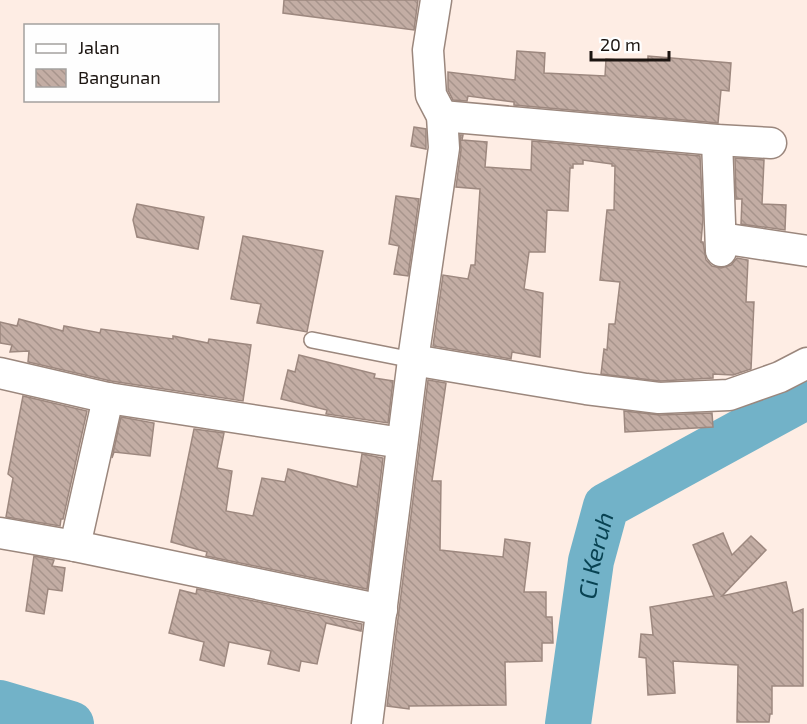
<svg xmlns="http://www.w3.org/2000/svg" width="807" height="724" font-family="'Exo 2',sans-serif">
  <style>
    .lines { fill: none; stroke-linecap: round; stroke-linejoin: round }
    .river { stroke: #72b2c8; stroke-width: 46 }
    .building { fill: url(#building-back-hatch); stroke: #9d887f; stroke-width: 1.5 }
    .service-casing { stroke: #9b877d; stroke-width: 18 }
    .minor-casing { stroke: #9b877d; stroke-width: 33 }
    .service { stroke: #fff; stroke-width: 15 }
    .minor { stroke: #fff; stroke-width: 30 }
    .labels { text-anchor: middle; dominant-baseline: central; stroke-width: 5; stroke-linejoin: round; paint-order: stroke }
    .water-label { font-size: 24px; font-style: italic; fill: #084252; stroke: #fefefe }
  </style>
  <defs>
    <pattern id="building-back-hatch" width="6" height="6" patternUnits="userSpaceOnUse" patternTransform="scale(1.5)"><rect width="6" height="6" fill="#c3ada4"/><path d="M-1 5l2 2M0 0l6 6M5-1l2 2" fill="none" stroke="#a7948c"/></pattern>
  </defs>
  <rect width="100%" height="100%" fill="#feede4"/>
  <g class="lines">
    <g class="river">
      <path d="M0,703L71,724"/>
      <path id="s1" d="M568,724L591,561L606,506L807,396"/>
    </g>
  </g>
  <g class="building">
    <path d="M284,0H418L414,30L283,13Z"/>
    <path d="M517,51L545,53L544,73L605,76L606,59L648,62V56L731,63L729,91L721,90L718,123L514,105V102L468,96L467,101L453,100L448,90V72L515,80Z"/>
    <path d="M414,127L426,129V149L411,146Z"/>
    <path d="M460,135H463L462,140L487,142L485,167L531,170L532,141L700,156L703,219L701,242H703L706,260L712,266L721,268L731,265L737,258L748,260L746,302H754L751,369L733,375L713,374V378L660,381L601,374L604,349L607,350L609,324H615L620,282L600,280L607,210H614L615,166H612V164L583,160V164H573V168H570L568,211L547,210L545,252H529L524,289L543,293L540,357L512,352L511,359L433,346L443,275L468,279L471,265H475L480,189L456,187L461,150Z"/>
    <path d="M735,158L764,160L762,204L786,205L785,230L741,224L742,199H736Z"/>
    <path d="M396,196L419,199L408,276L394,274L399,246L389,244Z"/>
    <path d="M137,204L204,217L198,249L137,237L133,220Z"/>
    <path d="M243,236L323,251L307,332L257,323L261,304L231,299Z"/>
    <path d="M19,319L63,331L64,326L100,333L101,329L173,339V336L208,343L209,339L251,345L243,401L111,381L28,362L29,351L10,352L12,345L0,343V322L17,326Z"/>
    <path d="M299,355L375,374L374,378L393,381L388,423L326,414L327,410L281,399L288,370L295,372Z"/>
    <path d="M428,380L446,383L432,481H441L440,550L503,557L505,539L530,543L524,592H546V617H552L553,643H542V661L505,662L506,705L409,706V709L387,706Z"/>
    <path d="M23,396L87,411L63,519H61L60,526L6,517L13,478L8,474Z"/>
    <path d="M624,411L660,415L712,413L713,427L625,432Z"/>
    <path d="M121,417L154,423L150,456L114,452L112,458Z"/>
    <path d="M194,429L224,433L217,468L232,471L226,511L253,516L262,478L285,482L288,469L357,487L362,454L383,458L367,589L206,556L207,552L171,542Z"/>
    <path d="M723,533L732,555L751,536L766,550L722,596L786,582L793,613L803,609V686H772V714H770L769,722H737L738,665L673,661L675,693L648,695L646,658L639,657L641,634L653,635L650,607L714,596L693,545Z"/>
    <path d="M34,556L54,560L52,566L65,568L62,591L48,589L44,614L26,611Z"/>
    <path d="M197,589L362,624L361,631L326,623L317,664L301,661L299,671L268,664L271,651L229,642L224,666L200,660L204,642L169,633L180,590L196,594Z"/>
  </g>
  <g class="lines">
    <defs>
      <path id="service" d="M312,340L413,360"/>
      <g id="minor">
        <path d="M442,116L717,140L771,143"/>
        <path d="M717,140L721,251"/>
        <path d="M721,238L807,251"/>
        <path d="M413,360L586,389L659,398L729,395L780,377L807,363"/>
        <path d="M0,373L108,398L402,443"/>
        <path d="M0,533L75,546L382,610"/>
        <path d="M75,546L108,398"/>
        <path d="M367,724L413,360L444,148L442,116L431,95L428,50L436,0"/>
      </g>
    </defs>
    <use href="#service" class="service-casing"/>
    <use href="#minor" class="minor-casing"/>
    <use href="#service" class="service"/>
    <use href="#minor" class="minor"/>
  </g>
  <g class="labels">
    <g class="water-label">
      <text stroke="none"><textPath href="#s1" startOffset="171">Ci Keruh</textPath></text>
    </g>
  </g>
  <rect x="24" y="24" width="195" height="78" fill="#fefefe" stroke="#a4a19f" stroke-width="1.5"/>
  <rect x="36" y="44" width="30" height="9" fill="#ffffff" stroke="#a4a19f" stroke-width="1.5"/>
  <text x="78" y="54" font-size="18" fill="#1c1511">Jalan</text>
  <rect x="36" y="69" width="30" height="18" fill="url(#building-back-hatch)" stroke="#a4a19f" stroke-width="1.5"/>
  <text x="78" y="84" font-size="18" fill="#1c1511">Bangunan</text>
  <path d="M591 51v9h78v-9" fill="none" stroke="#1c1511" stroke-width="3"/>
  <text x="600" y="51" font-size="18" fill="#1c1511" stroke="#fefefe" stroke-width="4.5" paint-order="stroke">20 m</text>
</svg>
